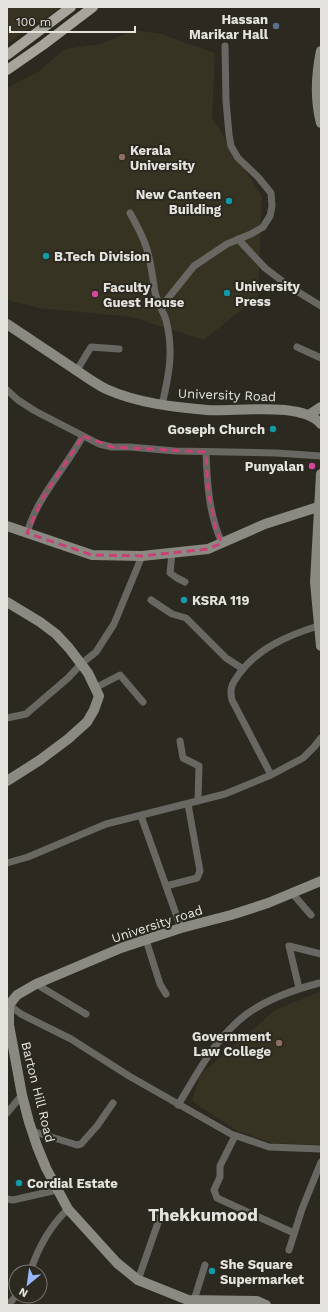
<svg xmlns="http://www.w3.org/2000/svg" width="328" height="1312" font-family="'Work Sans',sans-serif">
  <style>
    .built { fill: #363323 }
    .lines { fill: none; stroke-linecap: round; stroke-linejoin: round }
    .street { stroke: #686762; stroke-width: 7 }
    .secondary { stroke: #8b8a82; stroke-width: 10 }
    .primary { stroke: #a6a49b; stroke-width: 10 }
    .marked { fill: none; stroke: #c94175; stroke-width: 3; stroke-dasharray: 8 5; stroke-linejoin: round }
    .service-dot { fill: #5c6f8a; stroke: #2b2920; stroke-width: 1.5 }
    .education-dot { fill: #8d6e63; stroke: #2b2920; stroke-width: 1.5 }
    .culture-dot { fill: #0f9aa8; stroke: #2b2920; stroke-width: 1.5 }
    .hotel-dot { fill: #d1479c; stroke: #2b2920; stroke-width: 1.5 }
    .labels { text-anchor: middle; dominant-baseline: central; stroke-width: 4; stroke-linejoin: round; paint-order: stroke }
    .poi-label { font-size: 13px; font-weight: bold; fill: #e5e3de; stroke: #2b2920; text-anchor: start }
    .street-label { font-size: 13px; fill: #e5e3de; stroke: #2b2920 }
    .district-label { font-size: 17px; font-weight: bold; fill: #e5e3de; stroke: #2b2920 }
  </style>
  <rect width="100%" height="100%" fill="#2b2920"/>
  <g class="built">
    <path d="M7,7H61L7,44Z"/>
    <path d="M136,30L161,34L215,53L212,118L262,196L258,297L204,340L131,317L39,308L7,300V88L38,72L65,49L100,44Z"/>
    <path d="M321,991V1145L272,1143L237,1131L192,1101L200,1075L275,1010Z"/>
  </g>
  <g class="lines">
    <g class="street">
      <path d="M130,213C135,222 140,231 144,241C151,257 152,275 155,292C157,302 163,311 166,320C174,351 169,375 162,405"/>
      <path d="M238,239L265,268L290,287L321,306"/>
      <path d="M161,307L194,266L227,244L251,234L263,227L270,216L272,206L271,193L258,177L238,158L231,146L229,134L226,101L225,46"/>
      <path d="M297,347L321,358"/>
      <path d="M77,370L91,347L119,349"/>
      <path d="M7,390L18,400L35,411L99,444L112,447H130L175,451L276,453L321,456"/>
      <path d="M206,452C207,483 209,515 222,543"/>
      <path d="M27,533C37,497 65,469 83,436"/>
      <path d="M172,553L170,573L177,578L185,582"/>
      <path d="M151,600L172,614L186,618L226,658L243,669"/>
      <path d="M95,688L120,675L143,702"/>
      <path d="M7,718L26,714L68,678L81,664L96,652L114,624L142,556"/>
      <path d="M180,741L183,758L199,766L198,801"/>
      <path d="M271,775L232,700C231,697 231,694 231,691C231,684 236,679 239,674C258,648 289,635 318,626"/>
      <path d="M141,816L181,928"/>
      <path d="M7,863L28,857L106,824L225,794L271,775L303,758L314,747L321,738"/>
      <path d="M166,886L197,878L200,871L188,804"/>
      <path d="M292,893L311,915"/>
      <path d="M146,940L160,984L166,994"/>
      <path d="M36,984L86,1014"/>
      <path d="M299,988L289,946L321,954"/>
      <path d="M9,1005L21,1014L71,1039L129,1076L231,1134L269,1147L321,1149"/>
      <path d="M178,1105C194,1079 209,1050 230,1029C253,1004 286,992 319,983"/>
      <path d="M7,1113L22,1095"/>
      <path d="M32,1131L77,1145L81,1144L97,1126L113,1103"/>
      <path d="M235,1136L220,1166V1177L214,1190L217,1198L294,1233"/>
      <path d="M7,1199L13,1200L57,1190"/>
      <path d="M289,1250L302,1209L321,1162"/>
      <path d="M30,1272C38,1248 49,1227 68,1209"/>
      <path d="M138,1280L160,1217"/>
      <path d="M194,1300L205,1265"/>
      <path d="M8,1305L16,1296"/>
    </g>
    <g class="secondary">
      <path d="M321,51C316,75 315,100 321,123"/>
      <path d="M7,324C28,338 49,352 70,366C82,374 94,383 106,389C137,403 173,407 207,410C235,412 302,401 321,424"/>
      <path d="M309,415L321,407"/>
      <path d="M321,474L315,582L321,646"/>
      <path d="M7,526L92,555L142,556L208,549L265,524L321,506"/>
      <path d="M7,602L40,622L56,634L69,648L88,673L99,696L94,710L87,722L68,739L40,760L7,781"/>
      <path d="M9,1005V1025L22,1095L29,1122L37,1146L46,1168L68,1209L117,1263L138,1280L188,1300L257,1301L266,1305"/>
      <path d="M9,1005L17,995L36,984L121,948L181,928L231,915L268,903L321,881"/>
    </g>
    <g class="primary">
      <path d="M7,55L71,7"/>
      <path d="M7,70L43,45L93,7"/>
    </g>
  </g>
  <path class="marked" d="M83,436L112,447L206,452L208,490L216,530L222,543L208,549L142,556L92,555L27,533L42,499Z"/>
  <circle class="service-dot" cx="276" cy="26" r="4"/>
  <g class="education-dot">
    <circle cx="122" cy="157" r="4"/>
    <circle cx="279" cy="1043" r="4"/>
  </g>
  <g class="culture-dot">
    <circle cx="229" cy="201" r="4"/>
    <circle cx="46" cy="256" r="4"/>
    <circle cx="227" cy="293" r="4"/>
    <circle cx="273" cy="429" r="4"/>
    <circle cx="184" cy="600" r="4"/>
    <circle cx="19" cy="1183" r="4"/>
    <circle cx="212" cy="1271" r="4"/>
  </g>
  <g class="hotel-dot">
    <circle cx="95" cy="294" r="4"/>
    <circle cx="312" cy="466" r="4"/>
  </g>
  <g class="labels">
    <g class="poi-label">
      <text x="268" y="19" text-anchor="end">Hassan<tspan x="268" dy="15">Marikar Hall</tspan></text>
      <text x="130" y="150">Kerala<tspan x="130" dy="15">University</tspan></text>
      <text x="221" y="194" text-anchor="end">New Canteen<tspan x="221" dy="15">Building</tspan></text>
      <text x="54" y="256">B.Tech Division</text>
      <text x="235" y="286">University<tspan x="235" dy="15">Press</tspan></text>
      <text x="103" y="287">Faculty<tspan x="103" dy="15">Guest House</tspan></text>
      <text x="265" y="429" text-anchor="end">Goseph Church</text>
      <text x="304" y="466" text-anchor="end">Punyalan</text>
      <text x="192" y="600">KSRA 119</text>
      <text x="271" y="1036" text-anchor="end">Government<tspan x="271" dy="15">Law College</tspan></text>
      <text x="27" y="1183">Cordial Estate</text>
      <text x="220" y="1264">She Square<tspan x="220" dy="15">Supermarket</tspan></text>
    </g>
    <g class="street-label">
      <text transform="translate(227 395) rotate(2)">University Road</text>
      <text transform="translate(157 924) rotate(-18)">University road</text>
      <text transform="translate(38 1092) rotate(76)">Barton Hill Road</text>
    </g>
    <g class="district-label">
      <text x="203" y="1215">Thekkumood</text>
    </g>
  </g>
  <rect width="328" height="1312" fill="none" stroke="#e5e3de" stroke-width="16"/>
  <g transform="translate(28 1284) rotate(209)"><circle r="19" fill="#2b2920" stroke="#75736c"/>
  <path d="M0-3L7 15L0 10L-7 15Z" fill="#9bb5fd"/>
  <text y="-6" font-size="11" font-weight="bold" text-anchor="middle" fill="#e5e3de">N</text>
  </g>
  <path d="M10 26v6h125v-6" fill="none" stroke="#e5e3de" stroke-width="2"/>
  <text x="16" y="26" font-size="12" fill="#e5e3de" stroke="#2b2920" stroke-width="3" paint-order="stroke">100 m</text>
</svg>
